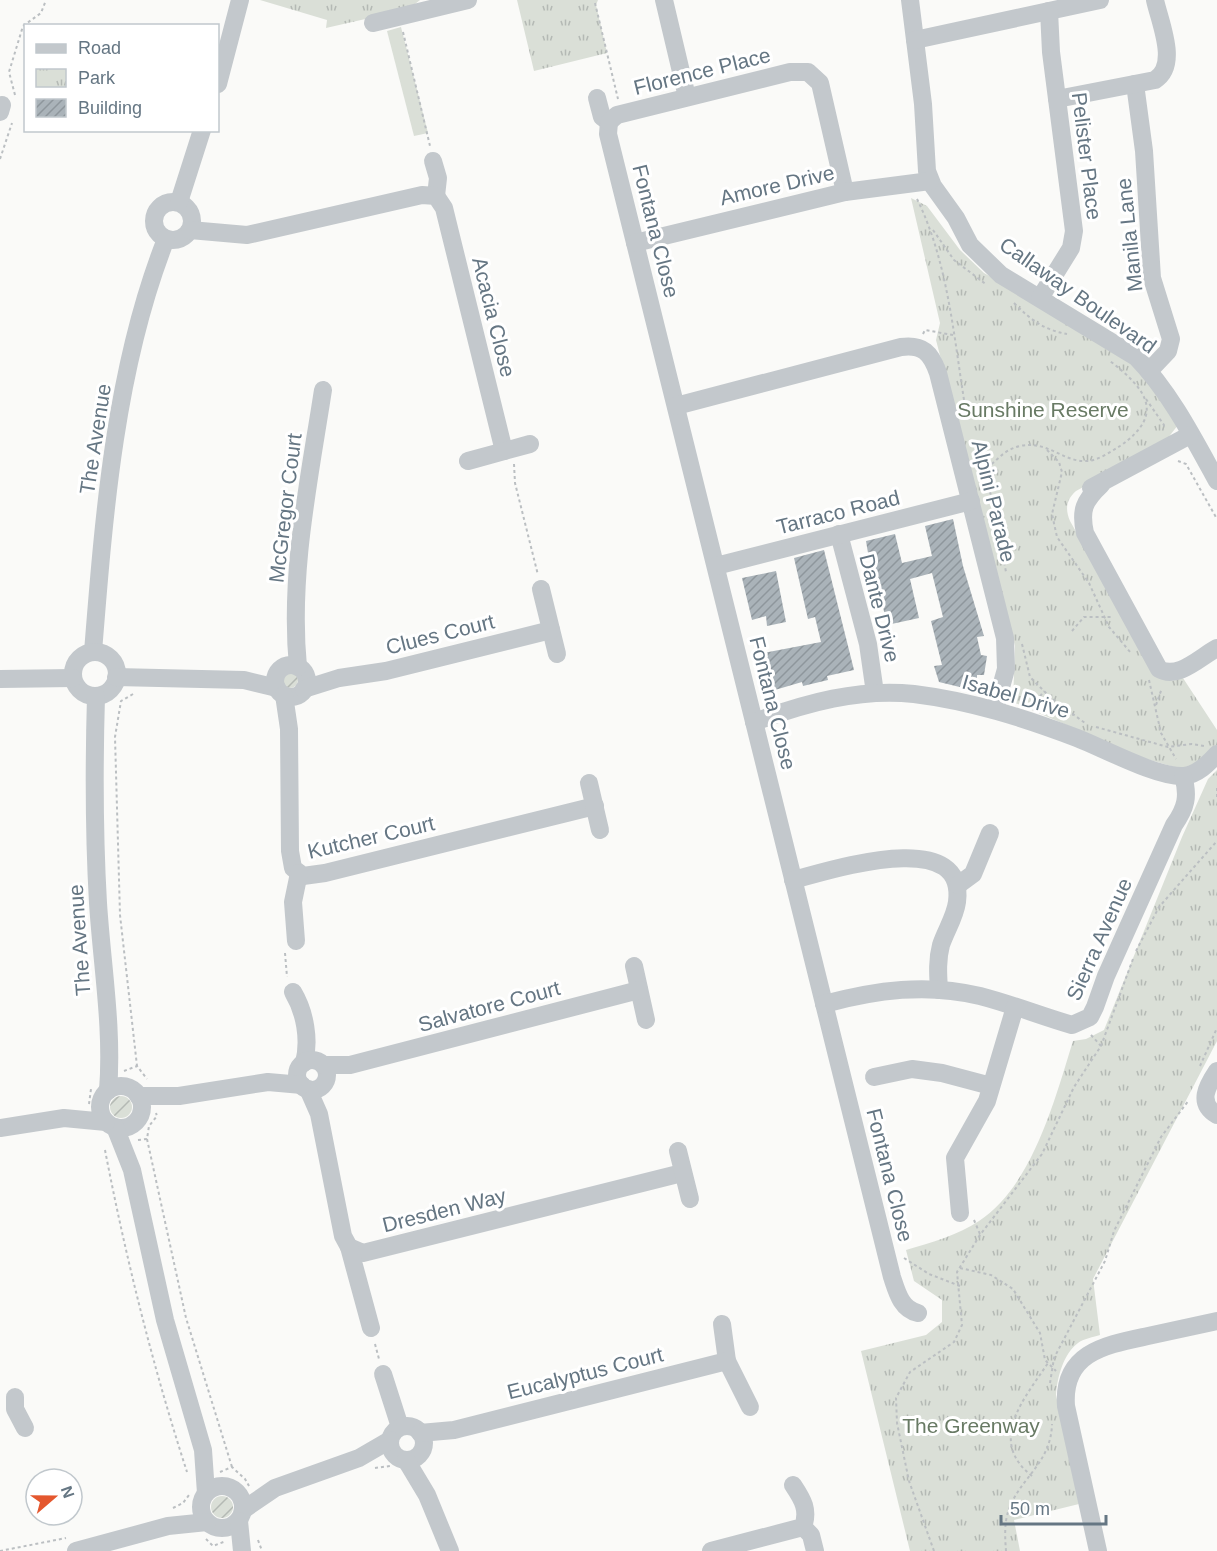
<svg xmlns="http://www.w3.org/2000/svg" width="1217" height="1551" font-family="Helvetica,sans-serif">
  <style>
    .grass { fill: #dadfd7 }
    .park { fill: url(#park-tufts) }
    .garden { fill: url(#garden-furrows) }
    .building { fill: url(#building-hatch) }
    .lines { fill: none; stroke-linecap: round; stroke-linejoin: round }
    .path { stroke: #bbbfc2; stroke-width: 2; stroke-dasharray: 3 3; stroke-linecap: butt }
    .minor { stroke: #c3c8cc; stroke-width: 18 }
    .labels { text-anchor: middle; dominant-baseline: central; stroke-width: 6; stroke-linejoin: round; paint-order: stroke }
    .street-label { font-size: 21px; fill: #657683; stroke: #fff }
    .park-label { font-size: 21px; fill: #687a64; stroke: #fff }
  </style>
  <defs>
    <pattern id="park-tufts" width="24" height="20" patternUnits="userSpaceOnUse" patternTransform="scale(1.5)"><rect width="24" height="20" fill="#dadfd7"/><path d="M3 7l-1-3M5 7V3M7 7l1-3M15 17l-1-3M17 17v-4M19 17l1-3" fill="none" stroke="#b4b9b4"/></pattern>
    <pattern id="garden-furrows" width="10" height="10" patternUnits="userSpaceOnUse" patternTransform="scale(1.5)"><rect width="10" height="10" fill="#dadfd7"/><path d="M-1 1l2-2M0 10L10 0M9 11l2-2" fill="none" stroke="#b4b9b4"/></pattern>
    <pattern id="building-hatch" width="6" height="6" patternUnits="userSpaceOnUse" patternTransform="scale(1.5)"><rect width="6" height="6" fill="#aab3b9"/><path d="M-1 1l2-2M0 6l6-6M5 7l2-2" fill="none" stroke="#8e969c"/></pattern>
  </defs>
  <rect width="100%" height="100%" fill="#fafaf8"/>
  <path class="grass" d="M401,27L428,133L414,136L387,31Z"/>
  <g class="park">
    <path d="M260,0H420L409,9L326,28L327,20Z"/>
    <path d="M517,0H598L596,5L607,53L534,71Z"/>
    <path d="M911,198L927,206L960,250L984,273L1019,292L1136,366L1178,425L1164,443L1076,491C1066,500 1065,509 1070,521L1153,668L1181,675L1217,730V745L1188,771L1143,758L1013,702L1015,646L936,340L940,323Z"/>
    <path d="M1217,770V1041L1093,1279L1100,1335C1094,1337 1083,1339 1078,1343C1063,1354 1057,1379 1056,1395L1079,1504L1014,1520L1020,1551H910L861,1351L926,1335L942,1322V1300L914,1281L906,1250C930,1243 958,1235 979,1221C1032,1187 1055,1099 1073,1041L1086,1039L1104,1030L1182,837L1208,779Z"/>
  </g>
  <g class="garden">
    <circle cx="290" cy="680" r="8"/>
    <circle cx="121" cy="1107" r="11"/>
    <circle cx="222" cy="1507" r="11"/>
  </g>
  <g class="building">
    <path d="M953,519L963,566L984,636L977,637L981,655L987,656L984,675H977V684H973L972,690L939,682L934,666L942,665L931,621L943,617L932,573L910,579L919,618L887,625L872,557L869,559L866,541L895,534L902,563L932,556L925,526Z"/>
    <path d="M824,550L854,670L827,676L828,680L803,686L802,682L768,692L758,654L821,642L815,617L808,619L794,558Z"/>
    <path d="M776,571L786,622L767,626L766,616L752,620L742,578Z"/>
  </g>
  <g class="lines">
    <g class="path">
      <path d="M595,3L618,99"/>
      <path d="M403,32L430,146"/>
      <path d="M15,95L9,72L23,26L41,13L46,0"/>
      <path d="M0,159L12,123"/>
      <path d="M917,199C949,264 954,341 966,412"/>
      <path d="M933,230L954,260L987,285"/>
      <path d="M1014,303C1031,320 1044,330 1067,334"/>
      <path d="M923,334L925,330L953,335"/>
      <path d="M1146,399L1164,425L1163,430"/>
      <path d="M1047,450L1059,462L1062,472L1052,514L1057,537L1089,583L1109,627L1131,653"/>
      <path d="M1178,461L1186,464L1217,519"/>
      <path d="M514,464L515,483L538,575"/>
      <path d="M980,470L991,495L1006,572"/>
      <path d="M982,471C996,463 1002,450 1020,446C1047,440 1063,462 1086,461C1098,461 1110,452 1120,446C1166,414 1146,389 1110,361"/>
      <path d="M1072,631L1084,617H1113"/>
      <path d="M1022,644L1030,677L1051,698L1085,723"/>
      <path d="M1149,680L1161,733L1176,759"/>
      <path d="M133,694L121,701L115,737L120,915L137,1066"/>
      <path d="M1156,705L1162,688"/>
      <path d="M1033,706L1044,691"/>
      <path d="M1096,727L1168,747L1192,744L1204,746"/>
      <path d="M1217,788V800"/>
      <path d="M1136,951L1159,907L1217,841"/>
      <path d="M285,953L287,977"/>
      <path d="M1091,1035L1101,1046"/>
      <path d="M1200,1066L1217,1028"/>
      <path d="M124,1071L137,1066L147,1079"/>
      <path d="M89,1104L91,1089"/>
      <path d="M147,1139L186,1318L232,1467"/>
      <path d="M138,1140L147,1139L149,1126L157,1116L156,1113"/>
      <path d="M105,1150C126,1259 153,1367 187,1472"/>
      <path d="M974,1220L980,1234"/>
      <path d="M904,1258L929,1274L960,1286"/>
      <path d="M960,1268L991,1275L1013,1289L1040,1333L1045,1360L1056,1371"/>
      <path d="M375,1344L379,1359"/>
      <path d="M1050,1383L1054,1358L1105,1261L1114,1231L1161,1137L1189,1100"/>
      <path d="M375,1468L390,1466"/>
      <path d="M220,1472L232,1467L245,1479L249,1486"/>
      <path d="M1032,1476C987,1441 1024,1399 1048,1363"/>
      <path d="M173,1508L183,1503L189,1495"/>
      <path d="M206,1539L213,1546L226,1541"/>
      <path d="M258,1540L262,1551"/>
      <path d="M0,1551L66,1538"/>
      <path d="M934,1551L909,1481L897,1423L896,1398L910,1372L954,1342L962,1325L957,1272L980,1235L1042,1154L1074,1087L1101,1046L1133,959"/>
      <path d="M1006,1551C1005,1538 1004,1522 1009,1509C1021,1477 1051,1463 1052,1424"/>
    </g>
    <g class="minor">
      <path d="M664,0L687,97"/>
      <path d="M910,0L923,104L927,171L933,186L956,218L970,245L1001,275L1136,357C1170,392 1194,439 1217,481"/>
      <path d="M373,23L468,0"/>
      <path d="M915,40L1100,0"/>
      <path d="M218,84L240,0"/>
      <path d="M1135,84L1144,151L1152,278L1171,339L1168,351L1149,371"/>
      <path d="M597,98L602,117L609,122"/>
      <path d="M1057,99L1155,80C1179,65 1160,23 1155,0"/>
      <path d="M0,112L2,105"/>
      <path d="M609,122L608,134L892,1277C897,1292 901,1309 918,1313"/>
      <path d="M609,122L617,115L790,72H808L820,83L845,192"/>
      <path d="M433,161L438,178L436,196"/>
      <circle cx="173" cy="221" r="19"/>
      <path d="M179,202L202,130"/>
      <path d="M190,230L247,235L422,195L436,196L444,208L504,451"/>
      <path d="M635,243L845,192L930,181"/>
      <path d="M1040,298L1071,248L1074,231L1051,52L1049,11"/>
      <path d="M676,406L901,347C923,344 931,353 938,373L1005,638L1006,669L995,709"/>
      <path d="M468,461L530,444"/>
      <path d="M1101,485C1084,501 1080,510 1085,533L1159,669C1178,680 1200,657 1217,648"/>
      <path d="M1091,488L1190,435"/>
      <path d="M839,534L868,644L875,693"/>
      <path d="M716,566L971,501"/>
      <path d="M541,589L557,654"/>
      <path d="M93,652C104,514 115,368 166,239"/>
      <circle cx="95" cy="674" r="22"/>
      <circle cx="291" cy="681" r="16"/>
      <path d="M298,667C289,574 309,481 323,390"/>
      <path d="M116,677L244,680L277,688"/>
      <path d="M0,679L73,678"/>
      <path d="M304,689L339,678L386,671L551,630"/>
      <path d="M284,695L289,729L290,851L293,868L303,876L325,873L595,806"/>
      <path d="M96,696C94,765 94,834 98,903C102,966 113,1028 108,1091"/>
      <path d="M754,722C806,703 859,688 914,694C971,701 1024,718 1077,738C1103,748 1158,778 1184,776C1197,775 1208,764 1217,754"/>
      <path d="M589,783L600,830"/>
      <path d="M793,880C829,871 967,825 957,902C955,917 946,930 941,945C937,960 938,974 939,990"/>
      <path d="M958,885L973,874L990,833"/>
      <path d="M296,941L293,902L299,873"/>
      <path d="M634,966L646,1020"/>
      <path d="M293,992C305,1012 310,1040 304,1063"/>
      <path d="M824,1004C876,990 927,983 980,996C1011,1004 1041,1016 1072,1025L1090,1017L1095,1007L1106,976L1174,825C1186,808 1189,796 1183,776"/>
      <circle cx="312" cy="1075" r="15"/>
      <path d="M323,1065H350L639,990"/>
      <path d="M1217,1071C1207,1086 1197,1103 1217,1115"/>
      <path d="M874,1077L912,1069L942,1073L991,1086"/>
      <circle cx="121" cy="1107" r="21"/>
      <path d="M308,1089L319,1114L343,1236L349,1247L363,1253L682,1173"/>
      <path d="M138,1096H179L268,1082L302,1085"/>
      <path d="M115,1127L132,1170L165,1320L203,1450L206,1493"/>
      <path d="M0,1128L64,1118L106,1122"/>
      <path d="M678,1151L690,1199"/>
      <path d="M960,1213L955,1158L987,1101L1015,1007"/>
      <path d="M349,1247L371,1328"/>
      <path d="M722,1324L727,1361L750,1407"/>
      <path d="M383,1374L400,1427"/>
      <path d="M15,1397V1409L25,1428"/>
      <circle cx="407" cy="1443" r="17"/>
      <path d="M420,1433L454,1430L727,1361"/>
      <path d="M406,1460L427,1495L450,1551"/>
      <circle cx="222" cy="1507" r="21"/>
      <path d="M243,1510L275,1488L359,1458L390,1440"/>
      <path d="M239,1521L242,1551"/>
      <path d="M803,1527L811,1535L815,1551"/>
      <path d="M76,1551L168,1526L207,1522"/>
      <path d="M711,1551L803,1527C809,1510 803,1500 793,1485"/>
      <path d="M1098,1551L1066,1406C1062,1352 1106,1345 1148,1336C1171,1331 1194,1326 1217,1321"/>
    </g>
  </g>
  <g class="labels">
    <g class="street-label">
      <text transform="translate(702 71) rotate(-14)">Florence Place</text>
      <text transform="translate(1087 156) rotate(83)">Pelister Place</text>
      <text transform="translate(777 185) rotate(-13)">Amore Drive</text>
      <text transform="translate(656 231) rotate(76)">Fontana Close</text>
      <text transform="translate(1129 235) rotate(-96)">Manila Lane</text>
      <text transform="translate(1078 295) rotate(35)">Callaway Boulevard</text>
      <text transform="translate(494 317) rotate(76)">Acacia Close</text>
      <text transform="translate(95 439) rotate(-81)">The Avenue</text>
      <text transform="translate(994 501) rotate(76)">Alpini Parade</text>
      <text transform="translate(285 508) rotate(-83)">McGregor Court</text>
      <text transform="translate(838 512) rotate(-14)">Tarraco Road</text>
      <text transform="translate(880 608) rotate(76)">Dante Drive</text>
      <text transform="translate(440 634) rotate(-14)">Clues Court</text>
      <text transform="translate(1016 696) rotate(16)">Isabel Drive</text>
      <text transform="translate(773 703) rotate(76)">Fontana Close</text>
      <text transform="translate(371 837) rotate(-13)">Kutcher Court</text>
      <text transform="translate(1099 939) rotate(-66)">Sierra Avenue</text>
      <text transform="translate(79 940) rotate(-94)">The Avenue</text>
      <text transform="translate(489 1006) rotate(-15)">Salvatore Court</text>
      <text transform="translate(890 1175) rotate(76)">Fontana Close</text>
      <text transform="translate(444 1210) rotate(-14)">Dresden Way</text>
      <text transform="translate(585 1373) rotate(-14)">Eucalyptus Court</text>
    </g>
    <g class="park-label">
      <text x="1043" y="409">Sunshine Reserve</text>
      <text x="971" y="1425">The Greenway</text>
    </g>
  </g>
  <rect x="24" y="24" width="195" height="108" fill="#ffffff" stroke="#c1c8cd" stroke-width="1.5"/>
  <rect x="36" y="44" width="30" height="9" fill="#c3c8cc" stroke="#c1c8cd" stroke-width="1.5"/>
  <text x="78" y="54" font-size="18" fill="#657683">Road</text>
  <rect x="36" y="69" width="30" height="18" fill="url(#park-tufts)" stroke="#c1c8cd" stroke-width="1.5"/>
  <text x="78" y="84" font-size="18" fill="#657683">Park</text>
  <rect x="36" y="99" width="30" height="18" fill="url(#building-hatch)" stroke="#c1c8cd" stroke-width="1.5"/>
  <text x="78" y="114" font-size="18" fill="#657683">Building</text>
  <g transform="translate(54 1497) rotate(70)"><circle r="28" fill="#ffffff" stroke="#c1c8cd" stroke-width="1.5"/>
  <path d="M0-4.5L10 22L0 15L-10 22Z" fill="#e4572e"/>
  <text y="-9" font-size="16" font-weight="bold" text-anchor="middle" fill="#657683">N</text>
  </g>
  <path d="M1001 1515v9h105v-9" fill="none" stroke="#657683" stroke-width="3"/>
  <text x="1010" y="1515" font-size="18" fill="#657683" stroke="#ffffff" stroke-width="4.5" paint-order="stroke">50 m</text>
</svg>
